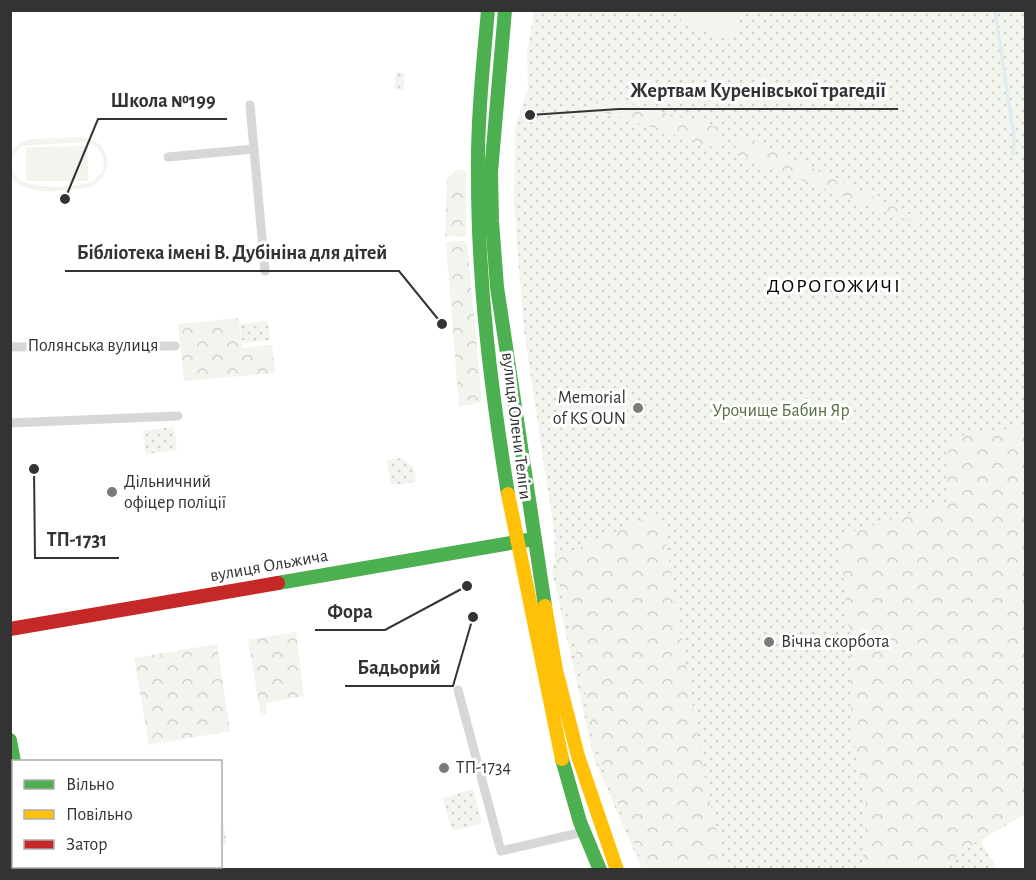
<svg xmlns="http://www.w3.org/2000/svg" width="1036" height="880" font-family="'Alegreya Sans',sans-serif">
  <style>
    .green { fill: url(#green-dots) }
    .forest { fill: url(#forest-crowns) }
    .pitch { fill: #f1f5ed; fill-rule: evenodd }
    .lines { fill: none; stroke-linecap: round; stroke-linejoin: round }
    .stream { stroke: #ddebf3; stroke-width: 3 }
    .street { stroke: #d7d7d7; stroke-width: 9 }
    .fast { stroke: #4caf50; stroke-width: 14 }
    .slow { stroke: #ffc107; stroke-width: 14 }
    .jam { stroke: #c62828; stroke-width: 14 }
    .poi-dot { fill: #7a7a7a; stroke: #fff; stroke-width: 2 }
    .labels { text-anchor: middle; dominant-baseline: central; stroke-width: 6; stroke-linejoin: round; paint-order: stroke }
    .street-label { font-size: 18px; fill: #333; stroke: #fff }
    .poi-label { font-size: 18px; fill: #333; stroke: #fff; text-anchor: start }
    .park-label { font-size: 18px; fill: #56703f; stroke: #fff }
    .neighbourhood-label { font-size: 20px; letter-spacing: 1.5px; fill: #000; stroke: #fff }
    .leader { fill: none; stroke: #333; stroke-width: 2 }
    .callout-dot { fill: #333; stroke: #fff; stroke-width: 2 }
    .callout-label { font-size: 20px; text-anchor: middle; font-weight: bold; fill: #333; stroke: #fff; stroke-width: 6; stroke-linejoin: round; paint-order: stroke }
  </style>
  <defs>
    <pattern id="green-dots" width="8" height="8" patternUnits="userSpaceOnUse" patternTransform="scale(1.5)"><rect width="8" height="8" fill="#f1f5ed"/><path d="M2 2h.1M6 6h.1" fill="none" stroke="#cfd2cc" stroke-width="1.8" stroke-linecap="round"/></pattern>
    <pattern id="forest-crowns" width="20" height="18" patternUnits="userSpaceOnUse" patternTransform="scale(1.5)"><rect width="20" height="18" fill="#f1f5ed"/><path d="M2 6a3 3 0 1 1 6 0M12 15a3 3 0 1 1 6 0" fill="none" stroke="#cfd2cc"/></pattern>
  </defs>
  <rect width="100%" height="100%" fill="#fff"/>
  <g class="green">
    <path d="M534,11H1025L1026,813L983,839L982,844L997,869H642L594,759L552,571L555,558L554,531L524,331L514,204L515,127L528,88L527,52Z"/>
    <path d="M396,72L405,73L403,90L394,89Z"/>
    <path d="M224,246L225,254L194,256V247Z"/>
    <path d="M268,321L270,340L242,343L240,324Z"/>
    <path d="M174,427L177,450L146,454L143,431Z"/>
    <path d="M402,458L414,468L416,482L391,485L387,460Z"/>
    <path d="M473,789L482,823L452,831L443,798Z"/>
    <path d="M220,808L227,844L221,845H220Z"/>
  </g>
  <g class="forest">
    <path d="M591,101L631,104L724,129L715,148L589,107Z"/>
    <path d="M747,137L922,220L920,225L738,156L734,153L738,139Z"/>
    <path d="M457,170L466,171V237L445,236L447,177Z"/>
    <path d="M467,241L482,402L459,407L446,242Z"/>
    <path d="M239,318L242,348L272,345L275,373L184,381L178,324Z"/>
    <path d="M1020,428L1026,437L1025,813L981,838L941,869H862L867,809L851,728L850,639L839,536L946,502L949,438L991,430Z"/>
    <path d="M661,512L704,774L725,869H645L601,763L555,558Z"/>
    <path d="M296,632L304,696L266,703L267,714L261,716L248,640Z"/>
    <path d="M217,644L230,731L149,745L134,658Z"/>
  </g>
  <g class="pitch">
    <path d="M685,11V10L743,11L731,41L680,23Z"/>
    <path d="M801,79L830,91L825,102L796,90Z"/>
    <path d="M82,137L100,144C112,160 109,174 93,186C71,191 25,198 11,177V152L23,141L32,139ZM84,142C100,145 106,156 103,171L92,182C74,187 13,194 11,166C11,157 15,152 22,146Z"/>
    <path d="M88,146V181H26V147Z"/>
  </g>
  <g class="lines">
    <path class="stream" d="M995,10L1014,138L1013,154"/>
    <g class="street">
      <path d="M250,105L265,271"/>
      <path d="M168,157L254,149"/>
      <path d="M10,347L175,346"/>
      <path d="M10,423L178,416"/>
      <path d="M458,690L501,851L583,832"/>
    </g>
    <g class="fast">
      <path d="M488,10C483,66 477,122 478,178C478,284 491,389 508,494"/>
      <path d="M505,10L491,172L492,221L497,287L545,606"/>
      <path d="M278,583L528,540"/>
      <path d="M10,740L14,762"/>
      <path d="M562,759L580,822L600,870"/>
      <path d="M33,866V870"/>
    </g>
    <g class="slow">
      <path d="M508,494L562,759"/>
      <path d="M545,606L556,670L578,756L617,870"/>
    </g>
    <path class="jam" d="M10,629L278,583"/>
  </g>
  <g class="poi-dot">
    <circle cx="638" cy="408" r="6"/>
    <circle cx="112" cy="492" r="6"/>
    <circle cx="769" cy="642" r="6"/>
    <circle cx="444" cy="768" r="6"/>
  </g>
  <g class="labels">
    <g class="street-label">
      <text x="93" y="346">Полянська вулиця</text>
      <text transform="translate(516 426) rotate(83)">вулиця Олени Теліги</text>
      <text transform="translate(269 566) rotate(-10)">вулиця Ольжича</text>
    </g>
    <g class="poi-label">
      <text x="626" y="398" text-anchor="end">Memorial<tspan x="626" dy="21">of KS OUN</tspan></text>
      <text x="124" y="482">Дільничний<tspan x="124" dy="21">офіцер поліції</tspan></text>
      <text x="781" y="642">Вічна скорбота</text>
      <text x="456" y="768">ТП-1734</text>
    </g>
    <g class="park-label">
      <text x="781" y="411">Урочище Бабин Яр</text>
    </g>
    <g class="neighbourhood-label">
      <text x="834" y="286">ДОРОГОЖИЧІ</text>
    </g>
  </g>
  <path class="leader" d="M530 115L619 109H898M65 199L98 119H227M442 324L399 271H65M34 469L35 558H119M467 586L385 630H315M473 617L453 686H345"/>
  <g class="callout-dot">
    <circle cx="530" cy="115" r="6"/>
    <circle cx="65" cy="199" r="6"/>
    <circle cx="442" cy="324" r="6"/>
    <circle cx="34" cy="469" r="6"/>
    <circle cx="467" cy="586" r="6"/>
    <circle cx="473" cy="617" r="6"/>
  </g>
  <g class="callout-label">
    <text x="758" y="97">Жертвам Куренівської трагедії</text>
    <text x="163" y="107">Школа №199</text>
    <text x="232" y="259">Бібліотека імені В. Дубініна для дітей</text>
    <text x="77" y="546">ТП-1731</text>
    <text x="350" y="618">Фора</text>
    <text x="399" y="674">Бадьорий</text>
  </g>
  <rect width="1036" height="880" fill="none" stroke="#333333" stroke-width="24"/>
  <rect x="12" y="760" width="210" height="108" fill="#ffffff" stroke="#adadad" stroke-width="1.5"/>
  <rect x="24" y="780" width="30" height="9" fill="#4caf50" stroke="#adadad" stroke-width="1.5"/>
  <text x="66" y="790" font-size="18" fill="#333333">Вільно</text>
  <rect x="24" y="810" width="30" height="9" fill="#ffc107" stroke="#adadad" stroke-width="1.5"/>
  <text x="66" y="820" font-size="18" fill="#333333">Повільно</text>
  <rect x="24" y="840" width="30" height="9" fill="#c62828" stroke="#adadad" stroke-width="1.5"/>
  <text x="66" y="850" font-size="18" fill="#333333">Затор</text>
</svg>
